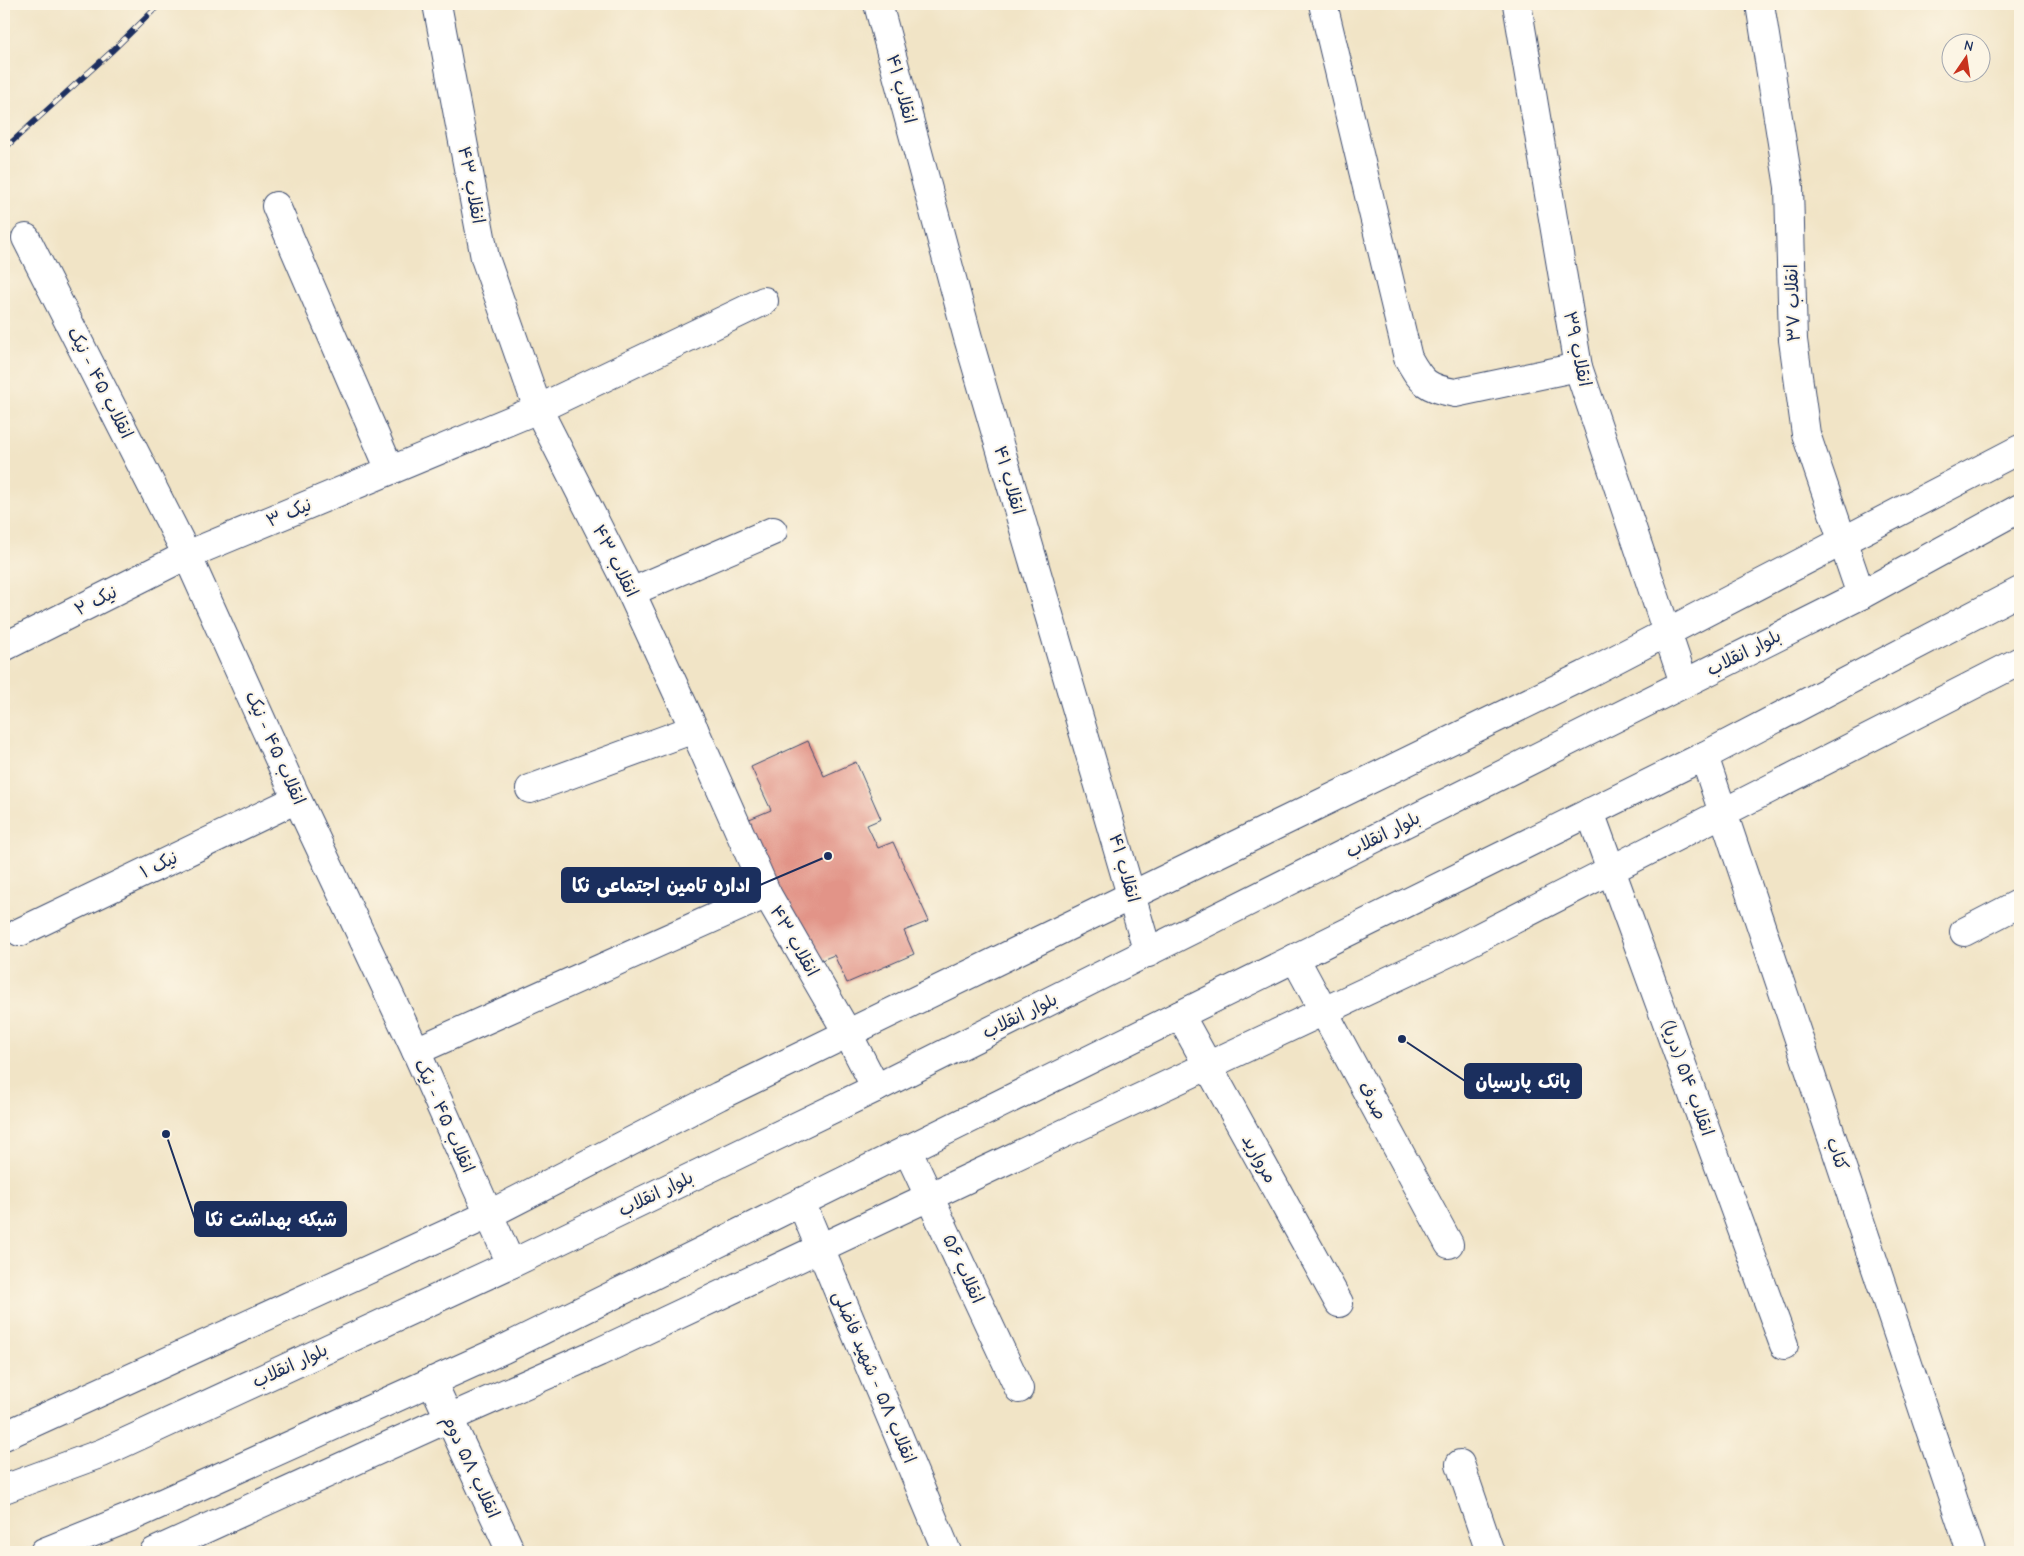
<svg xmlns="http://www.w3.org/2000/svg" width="2024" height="1556" font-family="'Comic Neue','Playpen Sans Arabic',sans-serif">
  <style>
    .building { fill: #e29488 }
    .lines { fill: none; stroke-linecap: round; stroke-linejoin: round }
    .minor-casing { stroke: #3b4a6e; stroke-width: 30 }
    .major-casing { stroke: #3b4a6e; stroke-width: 30 }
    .minor { stroke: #fff; stroke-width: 28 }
    .major { stroke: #fff; stroke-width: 28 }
    .rail-casing { stroke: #1b2f5e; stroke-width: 5.5 }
    .rail { stroke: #fcf5e5; stroke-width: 4; stroke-dasharray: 11; stroke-linecap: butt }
    .labels { text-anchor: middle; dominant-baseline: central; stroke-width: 4; stroke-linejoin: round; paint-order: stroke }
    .street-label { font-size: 18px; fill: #1b2f5e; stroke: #fcf5e5 }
    .leader { fill: none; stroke: #1b2f5e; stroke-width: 2 }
    .callout-dot { fill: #1b2f5e; stroke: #fcf5e5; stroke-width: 2 }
    .callout { fill: #1b2f5e; stroke: #1b2f5e; stroke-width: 2 }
    .callout-label { font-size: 19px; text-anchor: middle; font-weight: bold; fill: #fff }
  </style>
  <rect width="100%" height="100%" fill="#fcf5e5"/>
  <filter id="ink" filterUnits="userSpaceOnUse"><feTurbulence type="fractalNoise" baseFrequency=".02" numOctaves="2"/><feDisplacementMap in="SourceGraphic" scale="10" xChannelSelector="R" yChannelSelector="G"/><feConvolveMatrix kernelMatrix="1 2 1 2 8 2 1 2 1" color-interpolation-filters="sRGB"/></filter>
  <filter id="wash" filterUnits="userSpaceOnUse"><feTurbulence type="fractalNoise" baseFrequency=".0096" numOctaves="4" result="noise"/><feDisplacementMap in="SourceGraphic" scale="20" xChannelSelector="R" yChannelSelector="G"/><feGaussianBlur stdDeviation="1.12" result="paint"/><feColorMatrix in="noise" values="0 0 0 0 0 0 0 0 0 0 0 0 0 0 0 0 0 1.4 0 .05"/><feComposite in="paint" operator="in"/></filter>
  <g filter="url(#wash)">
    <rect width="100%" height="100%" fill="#f1e4c6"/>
    <g id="blocks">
      <path class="building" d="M808,741L824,776L856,762L881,819L867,825L878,848L893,842L929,921L904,931L914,954L847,983L834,955L812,964L747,820L771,810L751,767Z"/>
    </g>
  </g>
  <g filter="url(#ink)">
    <use href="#blocks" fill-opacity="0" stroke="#3b4a6e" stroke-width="1"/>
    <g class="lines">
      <defs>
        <g id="minor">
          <path d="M437,4L485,258L538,409L631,592L694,729L767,894L848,1034L876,1088"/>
          <path d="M878,4L968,338L1148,953"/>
          <path d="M1323,4L1408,358C1422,383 1427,388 1455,393L1578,367"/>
          <path d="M1517,4L1578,367L1684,683"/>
          <path d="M1760,4L1789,187L1793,340L1806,434L1861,595"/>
          <path d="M276,206L390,470"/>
          <path d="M26,238L187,555L297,799L416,1051L511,1264"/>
          <path d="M631,592L773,531"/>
          <path d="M4,647L187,555L538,409L764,301"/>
          <path d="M1704,756L1971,1552"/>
          <path d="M530,789L694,729"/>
          <path d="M1590,812L1784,1345"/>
          <path d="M20,932L297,799"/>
          <path d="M1964,932L2020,903"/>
          <path d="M1295,958L1449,1244"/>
          <path d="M1180,1015L1339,1303"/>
          <path d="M416,1051L767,894"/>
          <path d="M907,1149L1019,1389"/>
          <path d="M801,1202L947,1552"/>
          <path d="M432,1381L511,1552"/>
          <path d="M4,1436L488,1215L719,1096L1585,675L2020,449"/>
          <path d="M1460,1464L1490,1552"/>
          <path d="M154,1552L449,1418L599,1352L1456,949L2020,661"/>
        </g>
        <g id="major">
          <path d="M4,1489L102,1453L511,1264L876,1088L1861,595L2020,508"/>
          <path d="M44,1552L131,1517L504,1349L1704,756L2020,591"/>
        </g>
      </defs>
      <use href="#minor" class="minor-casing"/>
      <use href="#major" class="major-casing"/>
      <use href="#minor" class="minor"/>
      <use href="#major" class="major"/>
      <defs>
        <path id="rail" d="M4,149L112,51L160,4"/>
      </defs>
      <use href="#rail" class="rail-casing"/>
      <use href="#rail" class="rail"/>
    </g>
  </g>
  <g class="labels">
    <g class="street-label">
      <text transform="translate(901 89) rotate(75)">انقلاب ۴۱</text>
      <text transform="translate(471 185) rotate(79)">انقلاب ۴۳</text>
      <text transform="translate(1793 303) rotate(-92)">انقلاب ۳۷</text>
      <text transform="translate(1577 349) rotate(78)">انقلاب ۳۹</text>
      <text transform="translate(100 383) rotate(63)">انقلاب ۴۵ - نیک</text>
      <text transform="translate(1009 480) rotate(74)">انقلاب ۴۱</text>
      <text transform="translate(289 513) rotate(-23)">نیک ۳</text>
      <text transform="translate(615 561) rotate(63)">انقلاب ۴۳</text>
      <text transform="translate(96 601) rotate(-27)">نیک ۲</text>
      <text transform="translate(1744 653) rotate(-27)">بلوار انقلاب</text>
      <text transform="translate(275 748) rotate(66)">انقلاب ۴۵ - نیک</text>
      <text transform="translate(1383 835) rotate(-27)">بلوار انقلاب</text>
      <text transform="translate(159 865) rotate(-26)">نیک ۱</text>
      <text transform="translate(1124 868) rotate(74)">انقلاب ۴۱</text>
      <text transform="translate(794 941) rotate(60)">انقلاب ۴۳</text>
      <text transform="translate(1020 1016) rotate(-26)">بلوار انقلاب</text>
      <text transform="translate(1687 1078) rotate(70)">انقلاب ۵۴ (دریا)</text>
      <text transform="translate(1372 1101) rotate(62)">صدف</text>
      <text transform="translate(444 1116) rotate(66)">انقلاب ۴۵ - نیک</text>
      <text transform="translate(1837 1154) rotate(71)">کتاب</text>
      <text transform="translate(1259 1159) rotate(61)">مروارید</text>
      <text transform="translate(656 1194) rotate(-26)">بلوار انقلاب</text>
      <text transform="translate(963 1269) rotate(65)">انقلاب ۵۶</text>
      <text transform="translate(290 1366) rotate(-25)">بلوار انقلاب</text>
      <text transform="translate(874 1377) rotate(67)">انقلاب ۵۸ - شهید فاضلی</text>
      <text transform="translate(471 1467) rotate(65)">انقلاب ۵۸ دوم</text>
    </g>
  </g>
  <path class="leader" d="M828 856L760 885M1402 1039L1465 1081M166 1134L195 1219"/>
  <g class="callout-dot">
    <circle cx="828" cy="856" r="5"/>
    <circle cx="1402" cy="1039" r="5"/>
    <circle cx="166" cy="1134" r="5"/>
  </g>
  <g class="callout">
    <rect x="562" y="868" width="198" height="34" rx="5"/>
    <rect x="1465" y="1064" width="116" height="34" rx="5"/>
    <rect x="195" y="1202" width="151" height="34" rx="5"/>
  </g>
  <g class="callout-label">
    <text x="661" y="892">اداره تامین اجتماعی نکا</text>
    <text x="1523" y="1088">بانک پارسیان</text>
    <text x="271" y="1226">شبکه بهداشت نکا</text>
  </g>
  <rect width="2024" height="1556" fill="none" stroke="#fcf5e5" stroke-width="20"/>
  <g transform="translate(1966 58) rotate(13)"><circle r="24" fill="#fcf5e5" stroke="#a2a6af"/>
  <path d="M0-4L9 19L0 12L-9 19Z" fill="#c8321e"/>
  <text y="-8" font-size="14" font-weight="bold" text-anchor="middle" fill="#1b2f5e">N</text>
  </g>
</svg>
